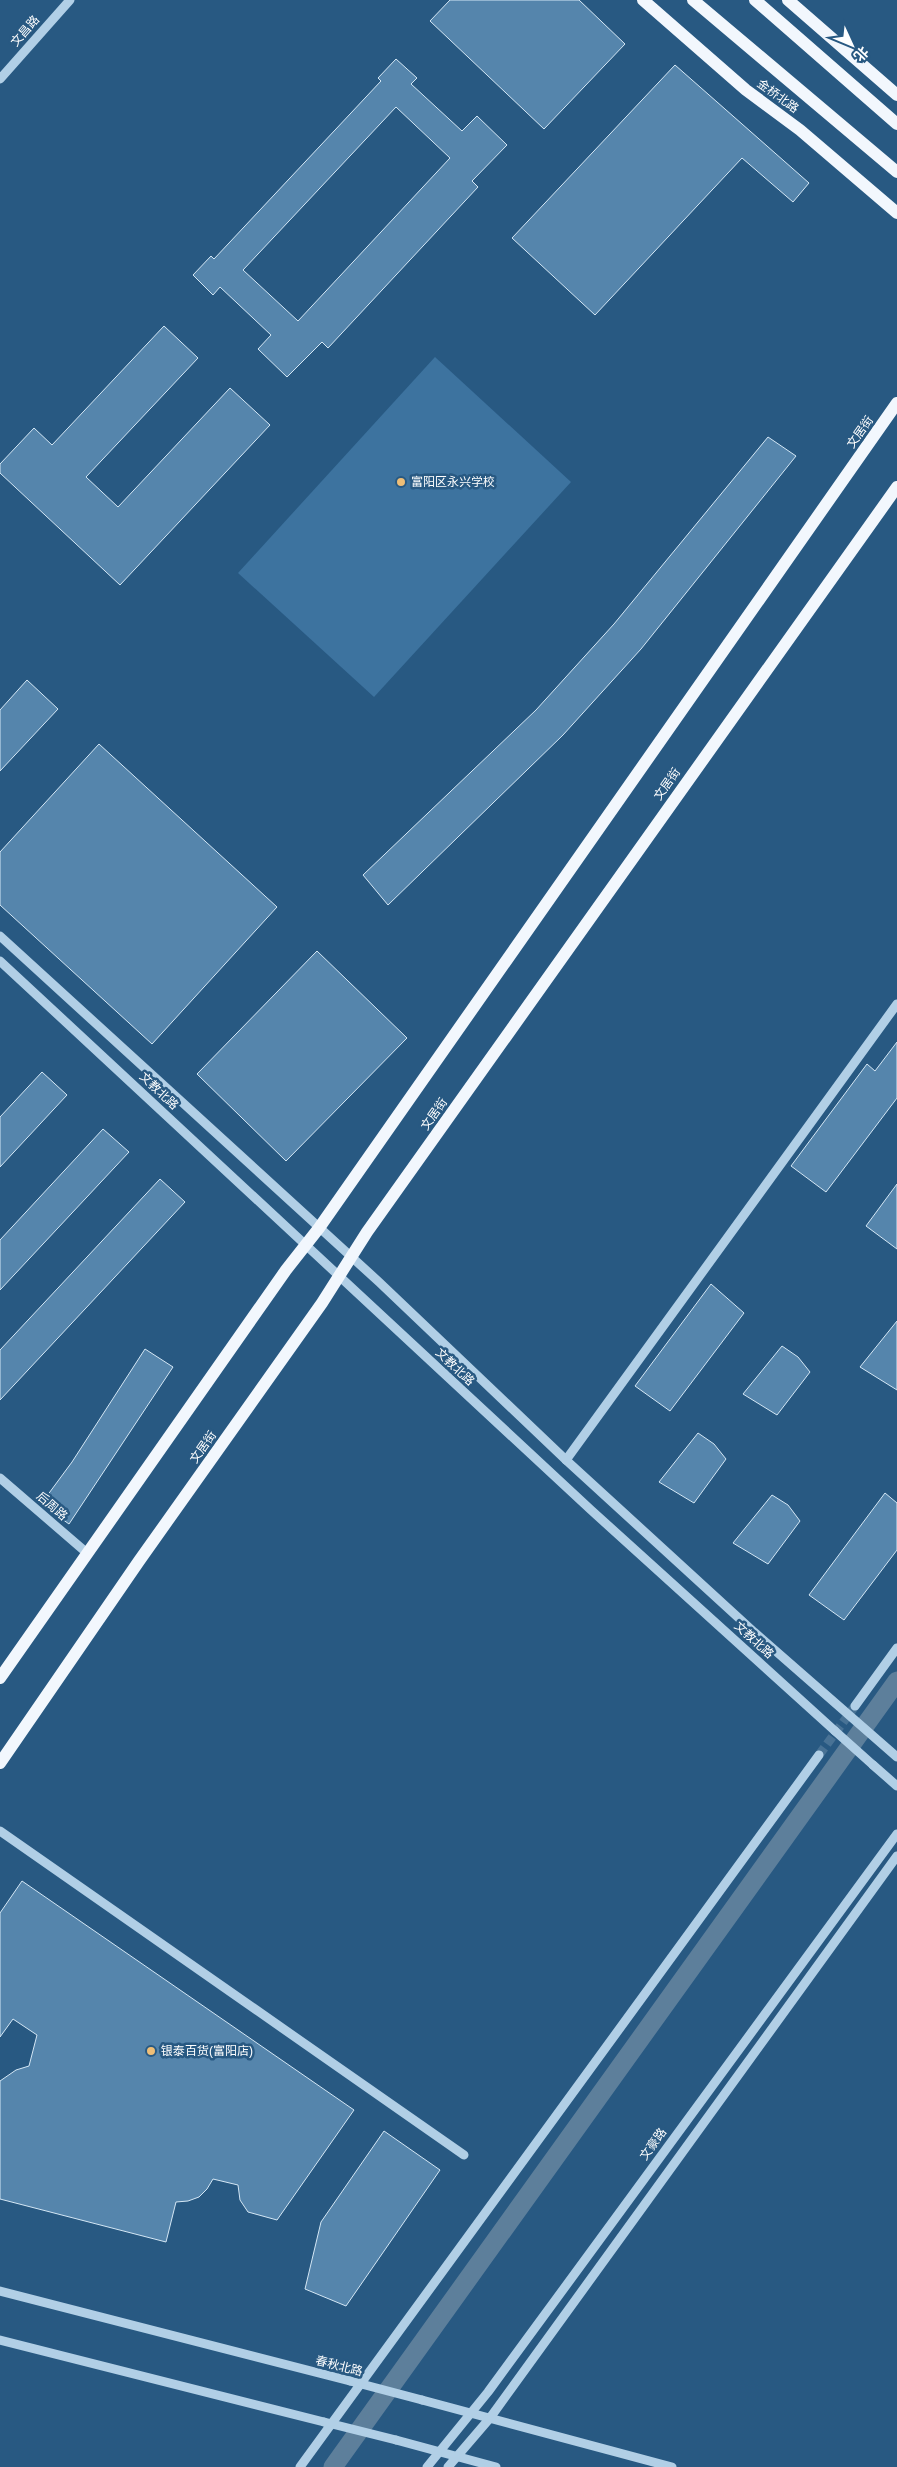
<svg xmlns="http://www.w3.org/2000/svg" width="897" height="2467" font-family="Helvetica,'Noto Sans SC',sans-serif">
  <style>
    .green { fill: #3d739f }
    .lines { fill: none; stroke-linecap: round; stroke-linejoin: round }
    .canal { stroke: #5d7f9b; stroke-width: 19 }
    .building { fill: #5585ac; stroke: #d4e7f5; fill-rule: evenodd }
    .minor-tunnel { stroke: #487295; stroke-width: 9; stroke-dasharray: 9 4.5; stroke-linecap: butt }
    .minor { stroke: #b1cfe6; stroke-width: 9 }
    .major { stroke: #f2f7fd; stroke-width: 12 }
    .minor-bridge { stroke: #b1cfe6; stroke-width: 9 }
    .poi-dot { fill: #eebe77; stroke: #285982; stroke-width: 2 }
    .labels { text-anchor: middle; dominant-baseline: central; stroke-width: 5; stroke-linejoin: round; paint-order: stroke }
    .street-label { font-size: 12px; fill: #fff; stroke: #285982 }
    .poi-label { font-size: 12px; fill: #fff; stroke: #285982; text-anchor: start }
  </style>
  <rect width="100%" height="100%" fill="#285982"/>
  <path class="green" d="M435,357L571,482L374,697L238,573Z"/>
  <g class="lines">
    <path class="canal" d="M333,2467L897,1681"/>
  </g>
  <g class="building">
    <path d="M450,0H579L625,44L544,129L430,21Z"/>
    <path d="M396,59L417,78L411,84L462,131L477,116L507,145L472,181L478,187L328,348L322,342L287,377L258,349L271,335L220,287L213,295L193,275L211,256L214,259L381,81L378,78ZM396,107L450,158L298,321L243,270Z"/>
    <path d="M675,65L809,183L793,202L742,158L595,315L512,238Z"/>
    <path d="M164,326L198,358L86,477L118,507L230,388L270,425L120,585L0,473V464L34,428L52,445Z"/>
    <path d="M768,437L796,456L641,649L563,735L388,905L363,875L536,710L614,624Z"/>
    <path d="M27,680L58,709L0,771V710Z"/>
    <path d="M99,744L277,907L152,1044L0,905V852Z"/>
    <path d="M317,951L407,1038L286,1161L197,1074Z"/>
    <path d="M897,1042V1098L826,1192L791,1166L867,1064L875,1071Z"/>
    <path d="M42,1072L67,1095L0,1167V1117Z"/>
    <path d="M103,1129L129,1152L0,1290V1240Z"/>
    <path d="M160,1179L185,1202L0,1400V1350Z"/>
    <path d="M897,1184V1249L866,1226Z"/>
    <path d="M711,1284L744,1313L670,1411L635,1386Z"/>
    <path d="M897,1321V1390L860,1367Z"/>
    <path d="M782,1346L798,1357L810,1372L777,1415L743,1394Z"/>
    <path d="M145,1349L173,1367L69,1524L41,1504L72,1462Z"/>
    <path d="M698,1433L714,1444L726,1459L694,1503L659,1482Z"/>
    <path d="M885,1493L897,1503V1550L844,1620L809,1595Z"/>
    <path d="M772,1495L788,1505L800,1521L768,1564L733,1543Z"/>
    <path d="M22,1881L354,2110L277,2220L248,2212L240,2200L238,2185L213,2179L207,2189L199,2197L188,2201L176,2202L166,2242L0,2199V2081L16,2070L29,2066L37,2035L13,2019L0,2037V1913Z"/>
    <path d="M384,2131L440,2170L346,2306L305,2289L321,2222Z"/>
  </g>
  <g class="lines">
    <path class="minor-tunnel" d="M819,1755L855,1706"/>
    <g class="minor">
      <path d="M0,79L70,0"/>
      <path d="M0,936L379,1282L566,1460L754,1632L897,1757"/>
      <path d="M0,961L591,1510L835,1731"/>
      <path d="M566,1460L897,1004"/>
      <path d="M0,1478L87,1553"/>
      <path d="M855,1706L897,1648"/>
      <path d="M873,1765L897,1786"/>
      <path d="M0,1831L464,2155"/>
      <path d="M0,2291L350,2381"/>
      <path d="M0,2340L324,2422"/>
      <path d="M422,2400L672,2467"/>
      <path d="M396,2440L496,2467"/>
      <path d="M300,2467L819,1755"/>
      <path d="M427,2467L488,2392L897,1834"/>
      <path d="M448,2467L490,2418L897,1856"/>
    </g>
    <g class="major">
      <path d="M643,0L746,90L800,130L897,213"/>
      <path d="M693,0L897,172"/>
      <path d="M755,0L897,124"/>
      <path d="M788,0L897,95"/>
      <path d="M0,1678L286,1270L319,1228L897,403"/>
      <path d="M0,1763L139,1561L322,1303L367,1232L897,487"/>
    </g>
    <g class="minor-bridge">
      <path d="M835,1731L873,1765"/>
      <path d="M350,2381L422,2400"/>
      <path d="M324,2422L396,2440"/>
    </g>
  </g>
  <g class="poi-dot">
    <circle cx="401" cy="482" r="5"/>
    <circle cx="151" cy="2051" r="5"/>
  </g>
  <g class="labels">
    <g class="street-label">
      <text transform="translate(25 31) rotate(-49)">文昌路</text>
      <text transform="translate(778 96) rotate(36)">金桥北路</text>
      <text transform="translate(860 432) rotate(-55)">文居街</text>
      <text transform="translate(667 784) rotate(-55)">文居街</text>
      <text transform="translate(159 1091) rotate(43)">文教北路</text>
      <text transform="translate(434 1114) rotate(-55)">文居街</text>
      <text transform="translate(455 1367) rotate(43)">文教北路</text>
      <text transform="translate(203 1447) rotate(-55)">文居街</text>
      <text transform="translate(52 1506) rotate(41)">后周路</text>
      <text transform="translate(754 1640) rotate(42)">文教北路</text>
      <text transform="translate(653 2144) rotate(-54)">文豪路</text>
      <text transform="translate(339 2366) rotate(14)">春秋北路</text>
    </g>
    <g class="poi-label">
      <text x="411" y="482">富阳区永兴学校</text>
      <text x="161" y="2051">银泰百货(富阳店)</text>
    </g>
  </g>
  <g transform="translate(852 45) rotate(134)" stroke="#285982" stroke-width="4" paint-order="stroke">
  <path d="M0-4L9 19L0 12L-9 19Z" fill="#ffffff"/>
  <text y="-8" font-size="14" font-weight="bold" text-anchor="middle" fill="#ffffff">北</text>
  </g>
</svg>
